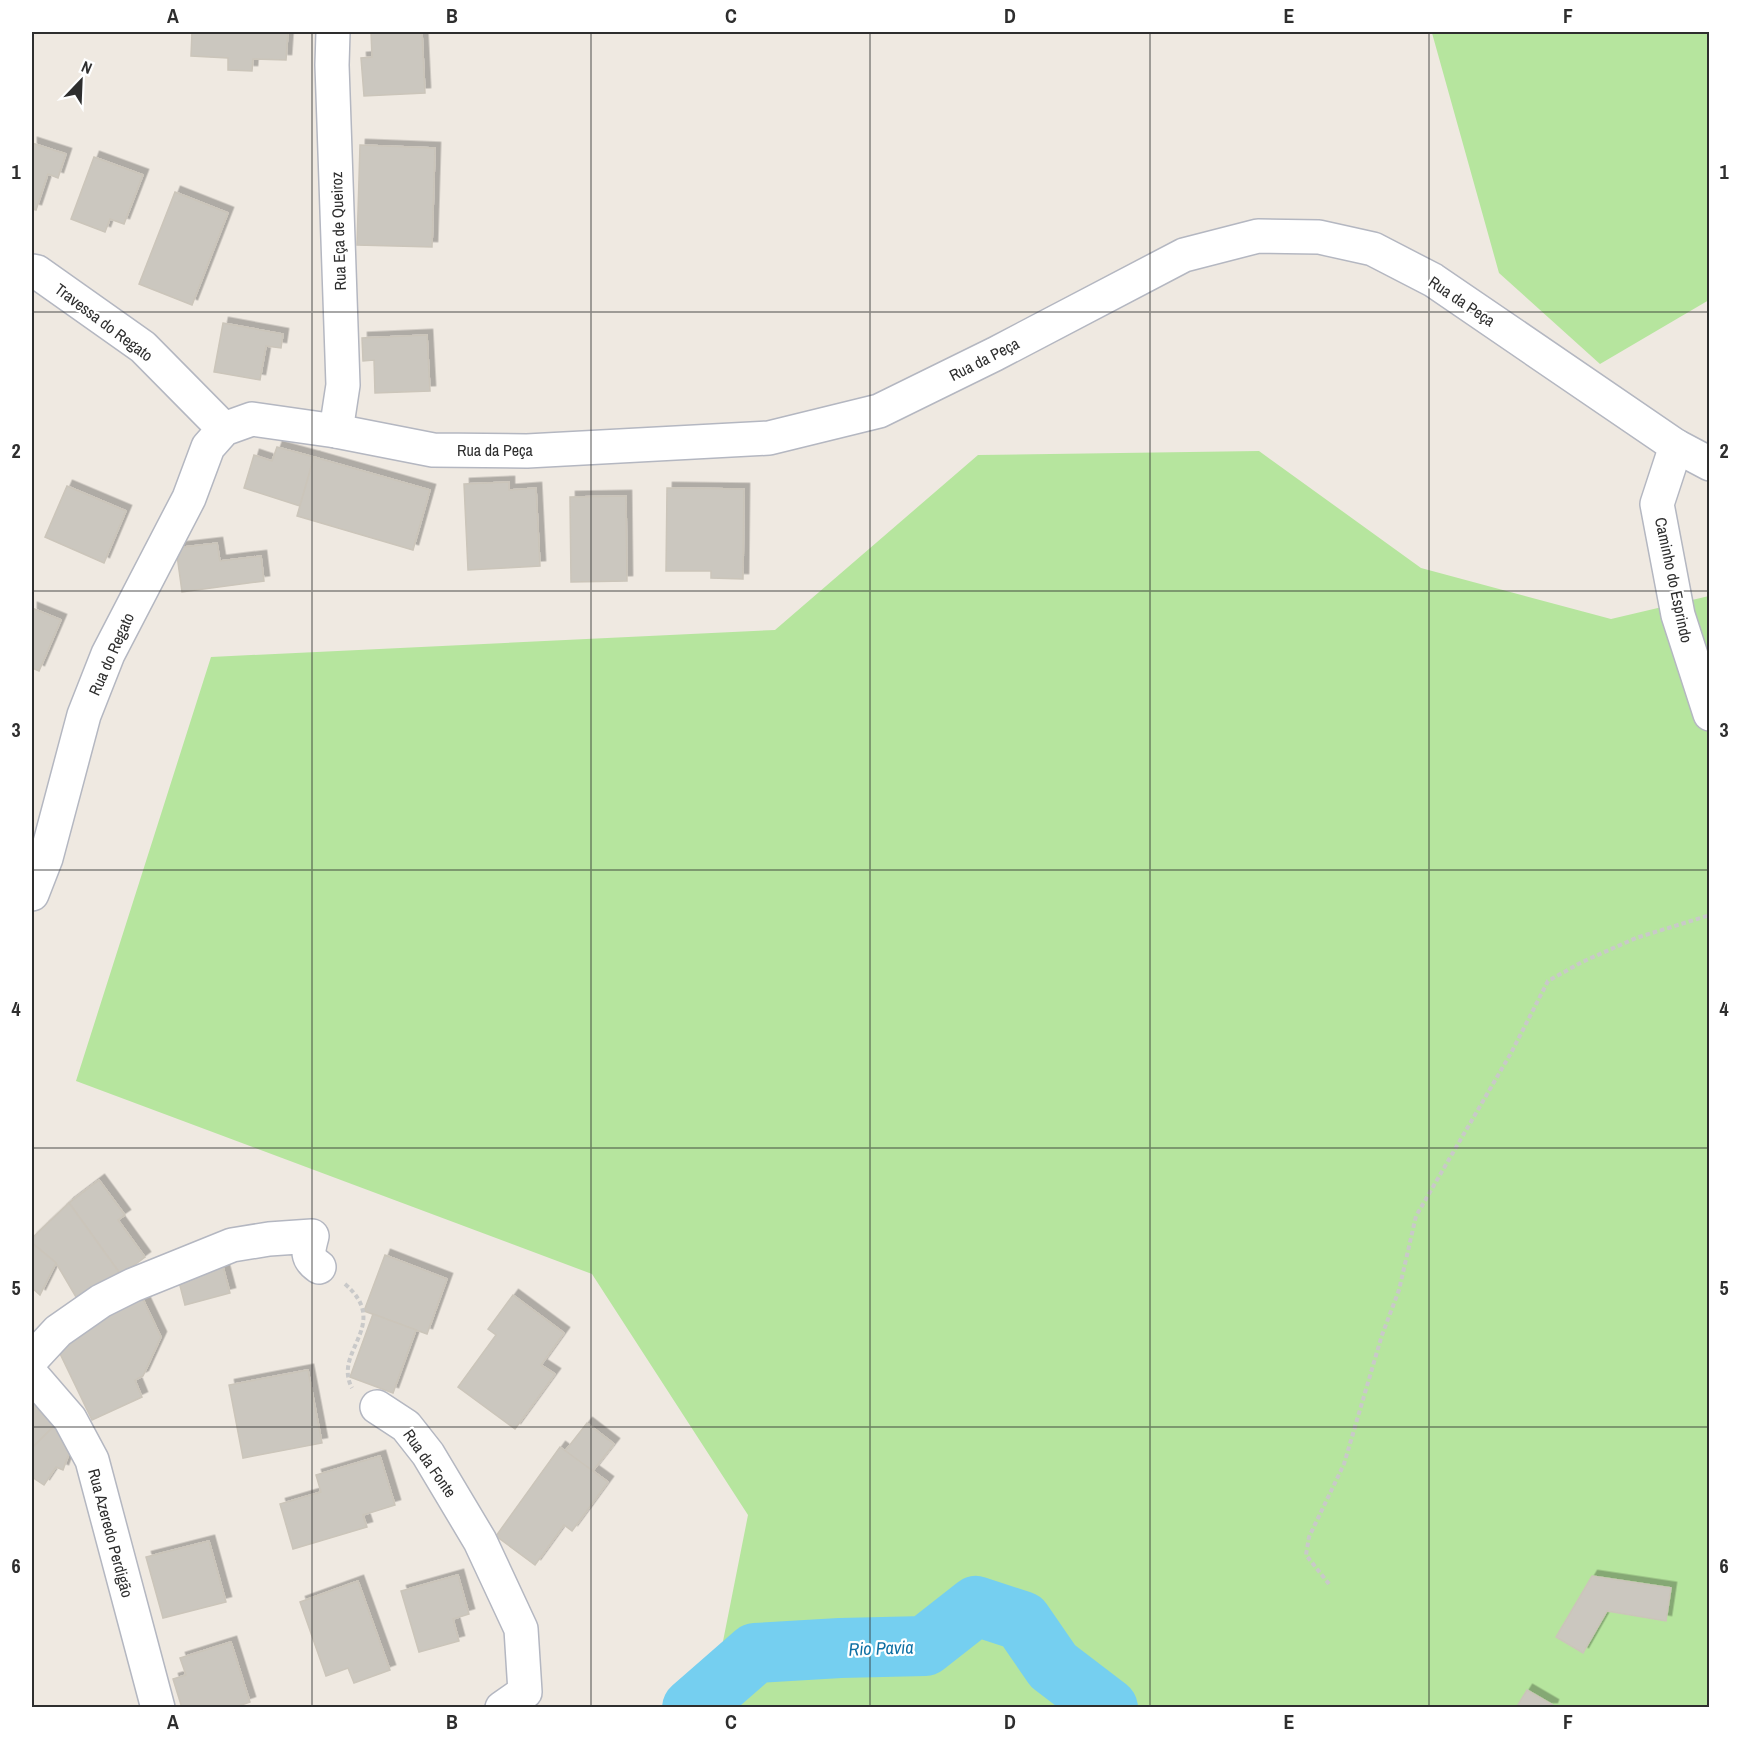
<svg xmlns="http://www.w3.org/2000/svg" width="1741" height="1739" font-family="'Archivo Narrow',sans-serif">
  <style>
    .green { fill: #b6e59e }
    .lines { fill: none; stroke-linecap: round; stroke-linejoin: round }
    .river { stroke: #75cff0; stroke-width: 60 }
    .building { fill: #cbc7bf; stroke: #cbc5ba; stroke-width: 1.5; filter: url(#shadow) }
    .minor-casing { stroke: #b4b7c1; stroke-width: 36 }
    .path { stroke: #c9c9c9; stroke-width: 4; stroke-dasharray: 4.5 3; stroke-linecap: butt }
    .minor { stroke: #fff; stroke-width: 33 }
    .grid { fill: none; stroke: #2e2e2e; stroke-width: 1.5; stroke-opacity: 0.55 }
    .labels { text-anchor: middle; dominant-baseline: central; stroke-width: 4.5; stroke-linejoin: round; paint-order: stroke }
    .street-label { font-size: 16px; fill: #2e2e2e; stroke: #fff }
    .water-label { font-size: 18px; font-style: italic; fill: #0d6fa3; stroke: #fff }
    .neatline { fill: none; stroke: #2e2e2e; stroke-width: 2 }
    .grid-label { font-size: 20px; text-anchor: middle; font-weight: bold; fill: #2e2e2e }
  </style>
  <defs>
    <filter id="shadow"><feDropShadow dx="5.5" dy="-5.5" stdDeviation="0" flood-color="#0004"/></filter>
  </defs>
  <rect width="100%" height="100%" fill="#efe9e1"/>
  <g class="green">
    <path d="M1136,32H1709V300L1600,364L1499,273L1432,33Z"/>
    <path d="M1259,451L1421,568L1611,619L1709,596V1707H710L748,1515L592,1274L76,1081L211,657L775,630L978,455Z"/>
  </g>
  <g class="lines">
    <path class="river" d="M692,1708L755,1653L840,1648L925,1646L976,1606L1022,1621L1053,1666L1108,1708"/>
  </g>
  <g class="building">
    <path d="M192,32H288L286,60L253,59L252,71L228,70V58L191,56Z"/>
    <path d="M371,32H422L425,93L364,96L361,58L372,57Z"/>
    <path d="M32,143L66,154L58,178L48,174L36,210L32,209Z"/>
    <path d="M360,145L435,148L432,247L357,245Z"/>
    <path d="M94,157L143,175L124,224L110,219L105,232L71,219Z"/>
    <path d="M175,192L228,213L192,305L139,284Z"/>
    <path d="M223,323L283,334L281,348L266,346L260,380L214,372Z"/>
    <path d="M427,335L430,391L375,393L374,360L363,361L362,338Z"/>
    <path d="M277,447L314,457L300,506L244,488L254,455L272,461Z"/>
    <path d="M314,457L430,490L413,550L297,516Z"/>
    <path d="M509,482V490L536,488L540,566L468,570L464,484Z"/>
    <path d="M67,486L126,511L104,563L45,537Z"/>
    <path d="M667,488L744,489L743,579L711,578V571H666Z"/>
    <path d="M626,496L627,581L571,582L570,497Z"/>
    <path d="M217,543L220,561L261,556L264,581L182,592L176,548Z"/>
    <path d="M32,608L61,620L39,671L32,668Z"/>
    <path d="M99,1180L125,1215L118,1220L145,1257L121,1275L69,1203Z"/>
    <path d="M69,1203L121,1275L76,1297L56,1263L32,1243V1238Z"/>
    <path d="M32,1243L56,1263L40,1295L32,1288Z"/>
    <path d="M385,1255L447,1279L427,1334L364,1311Z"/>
    <path d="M222,1263L230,1293L185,1305L177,1274Z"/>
    <path d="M141,1295L161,1337L143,1376L135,1380L142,1397L92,1420L52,1337Z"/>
    <path d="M513,1295L564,1333L541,1365L555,1374L515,1429L458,1387L496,1335L488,1329Z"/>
    <path d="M373,1314L416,1330L393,1393L350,1377Z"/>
    <path d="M308,1370L322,1443L243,1458L229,1385Z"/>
    <path d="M32,1390L61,1419L32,1448Z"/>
    <path d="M61,1419L70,1451L63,1470L56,1467L44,1485L32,1477V1448Z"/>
    <path d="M587,1423L614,1444L592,1472L565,1451Z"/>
    <path d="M560,1447L608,1482L572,1531L564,1525L535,1565L496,1536Z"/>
    <path d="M380,1456L395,1505L363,1515L367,1527L293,1549L280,1504L321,1492L316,1475Z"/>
    <path d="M209,1541L226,1602L163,1618L146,1557Z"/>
    <path d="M458,1575L469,1614L453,1619L459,1641L419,1652L401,1591Z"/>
    <path d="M1592,1576L1671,1588L1666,1621L1607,1611L1583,1653L1556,1637Z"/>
    <path d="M358,1581L390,1670L354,1683L348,1668L326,1676L300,1602Z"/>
    <path d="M231,1642L250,1702L233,1708H182L173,1679L186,1675L180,1658Z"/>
    <path d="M1527,1690L1553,1705L1552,1708H1516Z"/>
  </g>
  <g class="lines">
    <defs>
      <g id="minor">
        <path d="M333,32L332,65L343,385L336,431"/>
        <path d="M32,271L37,272L143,347L224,429"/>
        <path d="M1676,446L1657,504L1678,615L1710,714"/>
        <path d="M32,894L46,858L84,715L108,654L189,498L208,447L224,429L252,419L336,431L433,450L527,451L769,438L879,411L995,354L1184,255L1258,236L1319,237L1373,249L1433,280L1676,446L1710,464"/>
        <path d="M32,1359L58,1331L101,1301L133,1285L232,1245L269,1239L312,1236C308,1251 306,1258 319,1267"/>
        <path d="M32,1375L70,1419L92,1460L158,1708"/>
        <path d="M377,1407L406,1426L428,1454L480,1541L521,1629L525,1692L502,1708"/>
      </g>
    </defs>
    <use href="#minor" class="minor-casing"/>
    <g class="path">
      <path d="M345,1284C392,1325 332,1351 352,1388"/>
      <path d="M1329,1584L1306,1555L1309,1537L1344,1464L1382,1335L1399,1290L1416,1216L1511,1053L1548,981L1582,962L1636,938L1710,915"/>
    </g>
    <use href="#minor" class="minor"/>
  </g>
  <path class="grid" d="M312,32V1708M591,32V1708M870,32V1708M1150,32V1708M1429,32V1708M32,312H1710M32,591H1710M32,870H1710M32,1148H1710M32,1427H1710"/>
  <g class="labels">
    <g class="street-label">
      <text transform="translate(338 231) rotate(-92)">Rua Eça de Queiroz</text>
      <text transform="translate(1462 301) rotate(34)">Rua da Peça</text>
      <text transform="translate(104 322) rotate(37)">Travessa do Regato</text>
      <text transform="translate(984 359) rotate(-27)">Rua da Peça</text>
      <text x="495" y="450">Rua da Peça</text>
      <text transform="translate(1674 580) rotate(78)">Caminho do Esprindo</text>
      <text transform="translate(111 654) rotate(-66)">Rua do Regato</text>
      <text transform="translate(430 1463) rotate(55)">Rua da Fonte</text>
      <text transform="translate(111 1533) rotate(75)">Rua Azeredo Perdigão</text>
    </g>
    <g class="water-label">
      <text transform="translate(881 1648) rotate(-2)">Rio Pavia</text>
    </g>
  </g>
  <rect width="1741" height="1739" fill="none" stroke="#ffffff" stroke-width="66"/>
  <g transform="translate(81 81) rotate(23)" stroke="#ffffff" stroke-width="4.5" paint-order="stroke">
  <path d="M0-4.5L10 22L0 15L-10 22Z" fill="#2e2e2e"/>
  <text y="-9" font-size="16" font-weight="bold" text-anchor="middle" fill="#2e2e2e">N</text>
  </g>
  <rect x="33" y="33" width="1675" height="1673" class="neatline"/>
  <g class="grid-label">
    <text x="173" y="23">A</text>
    <text x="452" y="23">B</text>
    <text x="731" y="23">C</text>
    <text x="1010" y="23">D</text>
    <text x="1289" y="23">E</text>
    <text x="1568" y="23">F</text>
    <text x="16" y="179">1</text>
    <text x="1724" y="179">1</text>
    <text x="16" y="458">2</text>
    <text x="1724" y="458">2</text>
    <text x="16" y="737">3</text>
    <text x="1724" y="737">3</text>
    <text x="16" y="1016">4</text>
    <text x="1724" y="1016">4</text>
    <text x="16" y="1295">5</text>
    <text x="1724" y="1295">5</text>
    <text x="16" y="1573">6</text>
    <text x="1724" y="1573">6</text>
    <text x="173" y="1729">A</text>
    <text x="452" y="1729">B</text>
    <text x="731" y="1729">C</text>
    <text x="1010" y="1729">D</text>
    <text x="1289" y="1729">E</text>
    <text x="1568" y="1729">F</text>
  </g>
</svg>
